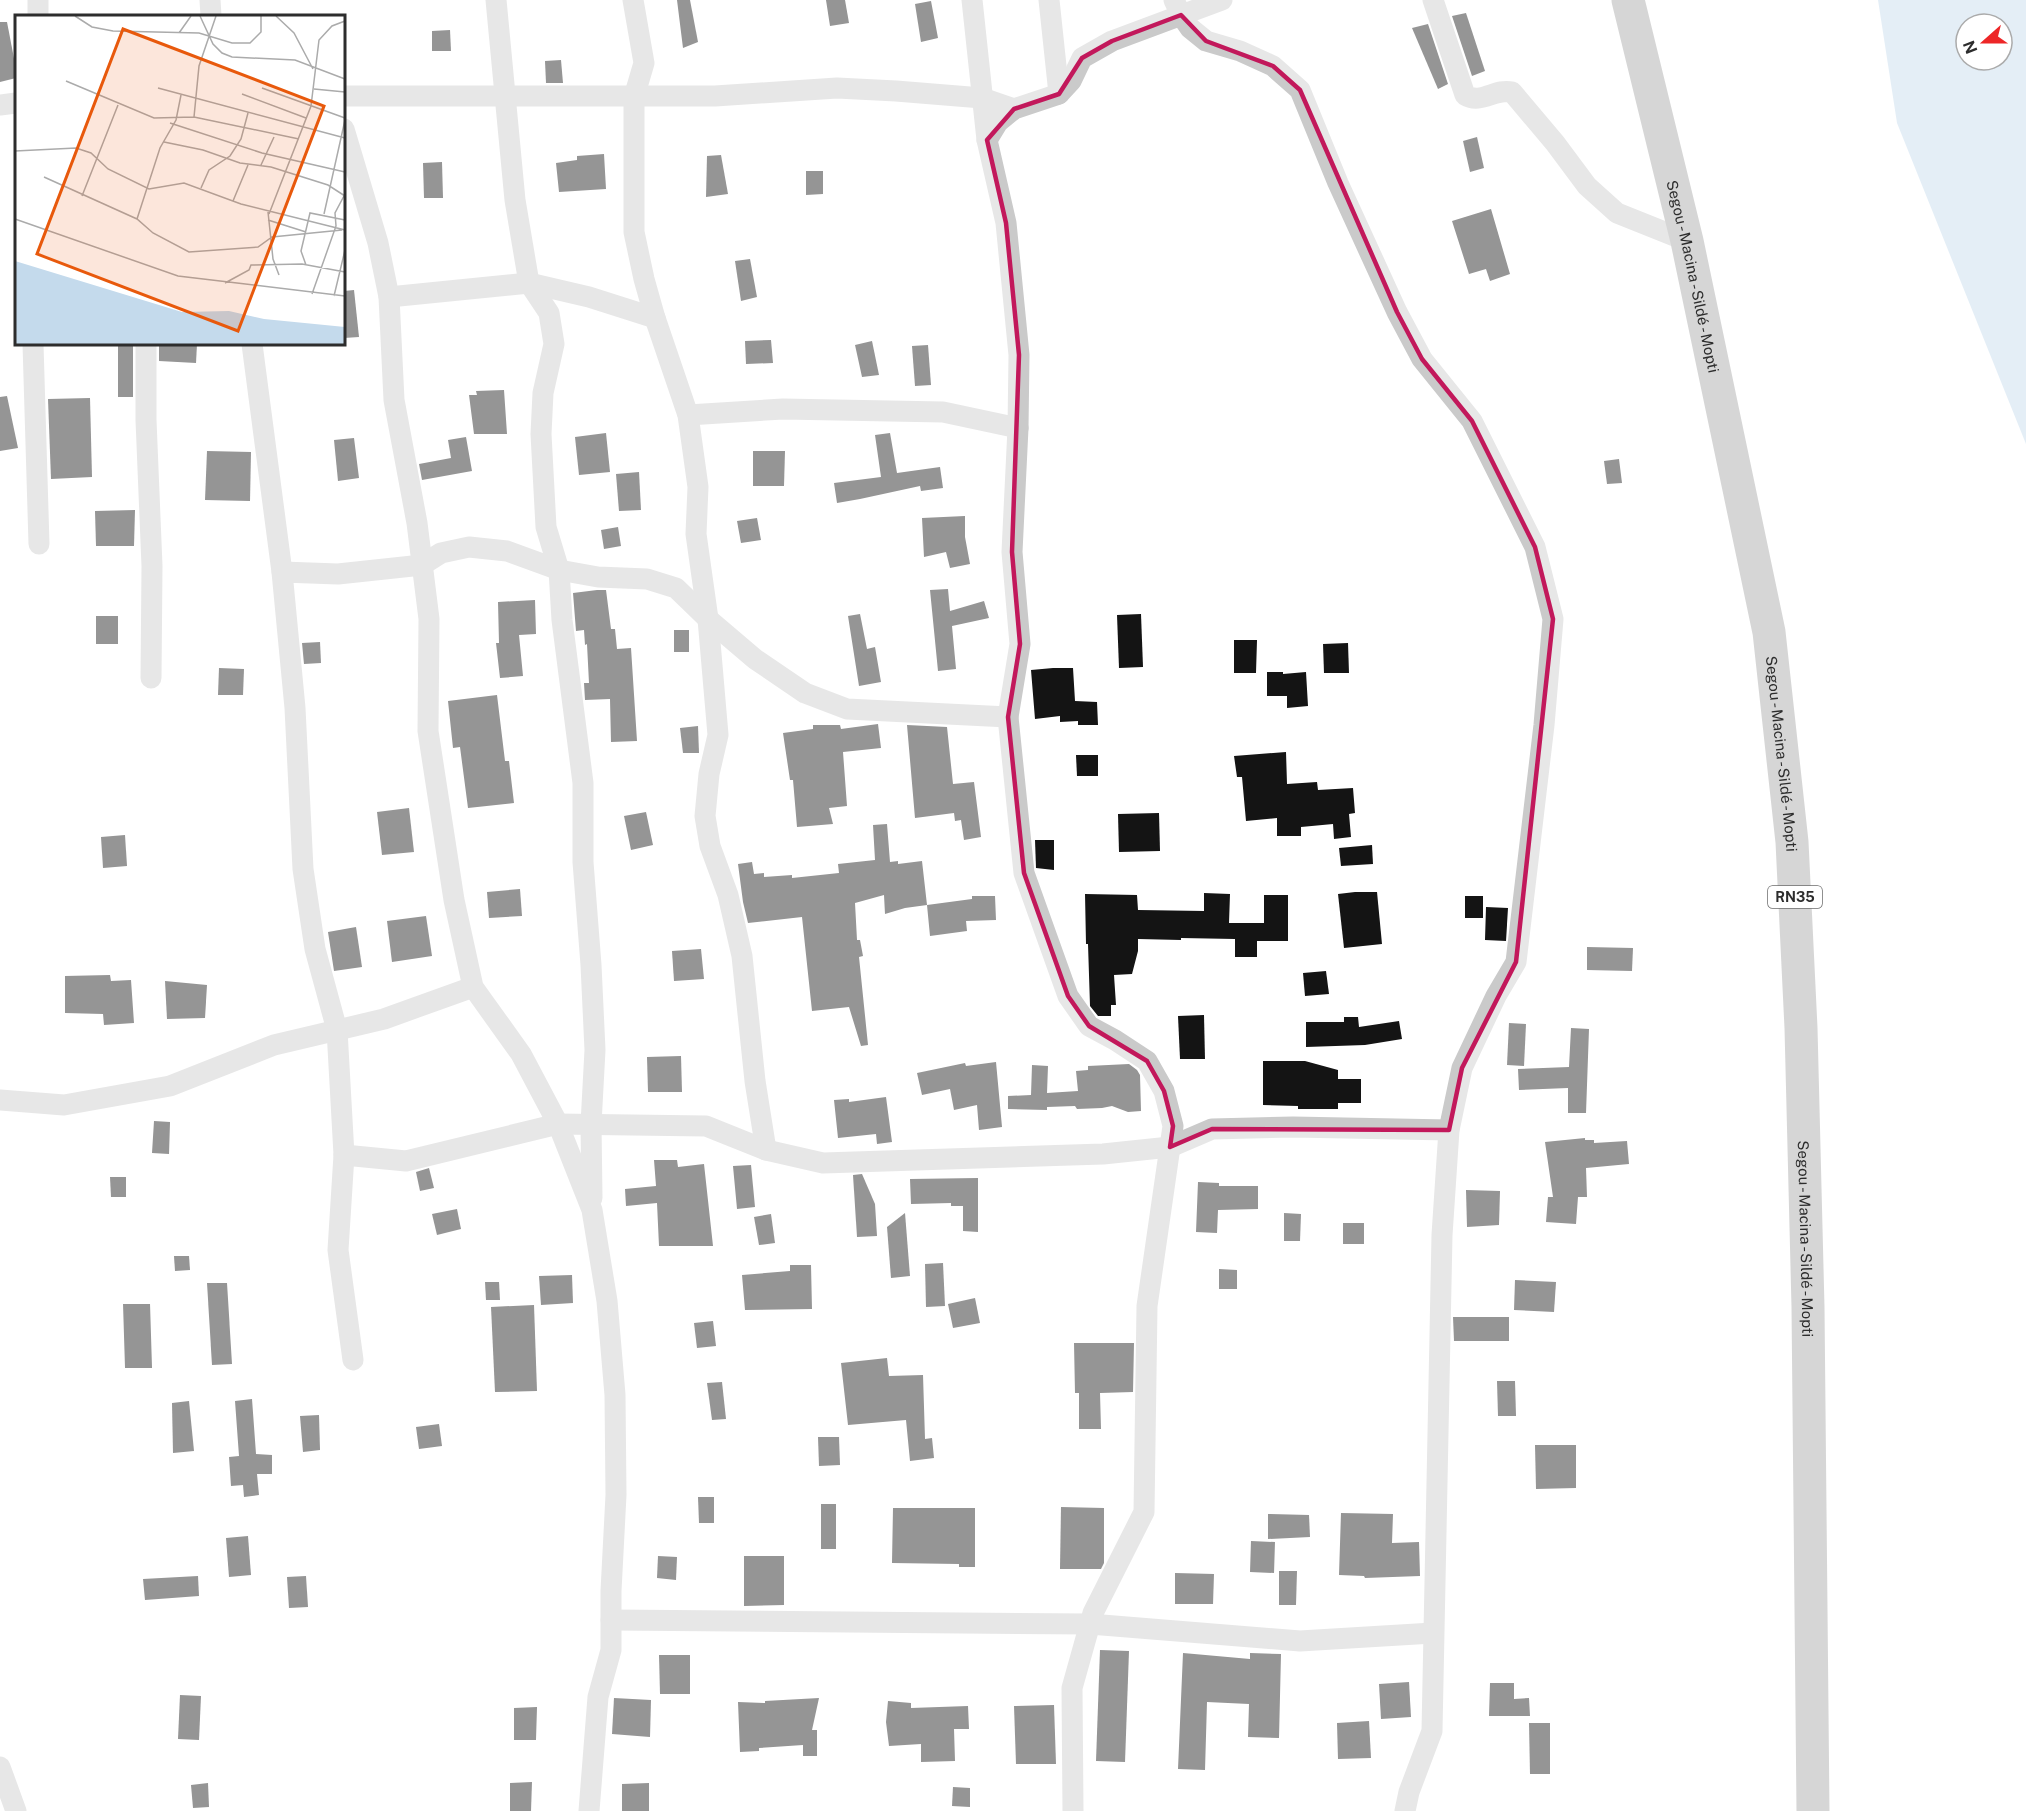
<svg xmlns="http://www.w3.org/2000/svg" width="2026" height="1811" font-family="'Public Sans',sans-serif">
  <style>
    .water { fill: #c4daec; fill-rule: evenodd }
    .building { fill: #141414 }
    .lines { fill: none; stroke-linecap: round; stroke-linejoin: round }
    .minor { stroke: #cacaca; stroke-width: 21 }
    .primary { stroke: #a5a5a5; stroke-width: 33 }
    .marked { fill: none; stroke: #c2185b; stroke-width: 4.5; stroke-linejoin: round }
    .labels { text-anchor: middle; dominant-baseline: central; stroke-width: 6; stroke-linejoin: round; paint-order: stroke }
    .shield { fill: #fff; stroke: #6c6c6c; stroke-width: 1.5 }
    .shield-label { font-size: 14px; font-weight: bold; fill: #2d2d2d }
    .street-label { font-size: 15px; fill: #2d2d2d; stroke: #fff }
    .inset-road { fill: none; stroke: #ababab; stroke-width: 1.5 }
    .view { fill: #e8590c; fill-opacity: 0.15; stroke: #e8590c; stroke-width: 3 }
    .inset-edge { fill: none; stroke: #2d2d2d; stroke-width: 3 }
  </style>
  <rect width="100%" height="100%" fill="#fff"/>
  <path class="water" d="M1878,0H2026V444L1897,123ZM1966,24H2002V60H1966Z"/>
  <g class="building">
    <path d="M677,0H690L698,42L683,48Z"/>
    <path d="M826,0H845L849,23L830,26Z"/>
    <path d="M931,1L938,38L921,42L915,4Z"/>
    <path d="M1466,13L1485,71L1472,76L1452,16Z"/>
    <path d="M0,22H7L16,69V78L0,82Z"/>
    <path d="M1428,24L1448,84L1438,89L1412,28Z"/>
    <path d="M450,30L451,51H432V31Z"/>
    <path d="M561,60L563,83H546L545,61Z"/>
    <path d="M1477,137L1484,168L1470,172L1463,141Z"/>
    <path d="M604,154L606,189L559,192L556,163L577,160V156Z"/>
    <path d="M721,155L728,194L706,197L707,156Z"/>
    <path d="M442,162L443,198H424L423,163Z"/>
    <path d="M806,171H823V194L806,195Z"/>
    <path d="M1491,209L1510,274L1490,281L1486,269L1469,274L1452,221Z"/>
    <path d="M750,259L757,297L741,301L735,261Z"/>
    <path d="M354,290L359,337L344,338V291Z"/>
    <path d="M771,340L773,363L746,364L745,341Z"/>
    <path d="M872,341L879,375L862,377L855,345Z"/>
    <rect x="118" y="344" width="15" height="53"/>
    <path d="M159,344H197L196,363L159,361Z"/>
    <path d="M928,345L931,385L915,386L912,346Z"/>
    <path d="M504,390L507,434H474L469,395H477L476,391Z"/>
    <path d="M7,396L18,448L0,451V397Z"/>
    <path d="M90,398L92,477L51,479L48,399Z"/>
    <path d="M606,433L610,472L579,475L575,437Z"/>
    <path d="M890,433L897,473L940,467L943,488L921,491L920,486L860,499L837,503L834,483L881,477L875,435Z"/>
    <path d="M466,437L472,471L422,480L419,464L451,458L448,440Z"/>
    <path d="M354,438L359,478L338,481L334,440Z"/>
    <path d="M207,451L251,452L250,501L205,500Z"/>
    <path d="M753,451H785L784,486H753Z"/>
    <path d="M1619,459L1622,483L1607,484L1604,461Z"/>
    <path d="M639,472L641,510L619,511L616,474Z"/>
    <path d="M135,510L134,546H96L95,511Z"/>
    <path d="M965,516V537L970,564L950,568L946,552L924,557L922,518Z"/>
    <path d="M757,518L761,540L741,543L737,521Z"/>
    <path d="M618,527L621,546L604,549L601,530Z"/>
    <path d="M948,589L950,611L984,601L989,618L952,626L956,669L938,671L930,590Z"/>
    <path d="M597,590H606L611,629H615L617,649L631,648L637,741L611,742L610,699L585,700L584,683H589L587,644L585,645L584,630L576,631L573,593Z"/>
    <path d="M535,600L536,634L519,635L523,676L500,678L496,643H499L498,602Z"/>
    <path d="M860,614L867,649L875,647L881,682L859,686L848,616Z"/>
    <path d="M1141,614L1143,667L1119,668L1117,615Z"/>
    <rect x="96" y="616" width="22" height="28"/>
    <rect x="674" y="630" width="15" height="22"/>
    <path d="M1234,640H1257L1256,673H1234Z"/>
    <path d="M320,642L321,663L304,664L302,643Z"/>
    <path d="M1348,643L1349,673H1324L1323,644Z"/>
    <path d="M219,668L244,669L243,695H218Z"/>
    <path d="M1053,668H1073L1075,701L1097,702L1098,725H1078V721L1060,722V716L1035,719L1031,670Z"/>
    <path d="M1267,672H1283V674L1306,672L1308,706L1287,708V696H1267Z"/>
    <path d="M497,695L505,761H509L514,803L468,808L460,747L453,748L448,701Z"/>
    <path d="M878,724L881,748L843,752L847,806L829,808L833,824L797,827L793,780H790L783,733L813,729V725H840L841,729Z"/>
    <path d="M907,725L947,727L953,784L974,782L981,837L964,840L961,820L955,821L954,813L915,818Z"/>
    <path d="M698,726L699,753H683L680,728Z"/>
    <path d="M1286,752L1287,784L1317,782L1318,790L1353,788L1355,813L1349,814L1351,837L1334,839L1333,824L1301,827V836H1277V818L1246,821L1242,777H1237L1234,756Z"/>
    <path d="M1076,755H1098V776H1077Z"/>
    <path d="M409,808L414,852L382,855L377,812Z"/>
    <path d="M646,812L653,845L631,850L624,816Z"/>
    <path d="M1159,813L1160,851L1119,852L1118,814Z"/>
    <path d="M887,824L890,862L898,861V864L922,861L927,905L905,908L885,914L884,895L855,903L857,940H860L863,956L859,957L868,1045L861,1046L849,1007L812,1011L802,917L748,923L743,902L738,864L752,862L754,874L764,873V877L792,875V878L839,873L838,864L875,860L873,825Z"/>
    <path d="M125,835L127,866L103,868L101,837Z"/>
    <path d="M1035,840H1054V870L1036,868Z"/>
    <path d="M1372,845L1373,864L1341,866L1339,848Z"/>
    <path d="M520,889L522,916L489,918L487,892Z"/>
    <path d="M1355,892H1377L1382,944L1344,948L1338,894Z"/>
    <path d="M1204,893L1230,894L1229,923H1264V895H1288V941H1257V957H1235V939L1181,938V940L1138,939V951L1132,974L1114,975L1116,1005H1111V1016H1098L1090,1006L1088,944H1086L1085,894L1137,895L1138,910L1204,911Z"/>
    <path d="M972,896H995L996,920L966,921L967,931L930,936L927,905L972,899Z"/>
    <rect x="1465" y="896" width="18" height="22"/>
    <path d="M1486,907L1508,908L1506,941L1485,940Z"/>
    <path d="M426,916L432,956L392,962L387,921Z"/>
    <path d="M356,927L362,967L334,971L328,932Z"/>
    <path d="M1587,947L1633,948L1632,971L1587,970Z"/>
    <path d="M701,949L704,979L674,981L672,951Z"/>
    <path d="M1326,971L1329,994L1305,996L1303,973Z"/>
    <path d="M110,975L111,981L131,980L134,1023L104,1025L103,1014L65,1013V976Z"/>
    <path d="M165,981L207,985L205,1018L167,1019Z"/>
    <path d="M1204,1015L1205,1059H1180L1178,1016Z"/>
    <path d="M1344,1017H1358L1359,1027L1399,1021L1402,1039L1365,1045L1306,1047V1022H1344Z"/>
    <path d="M1509,1023L1526,1024L1524,1066L1507,1065Z"/>
    <path d="M1571,1028L1589,1029L1586,1113H1568V1088L1519,1090L1518,1069L1569,1067Z"/>
    <path d="M681,1056L682,1092H648L647,1057Z"/>
    <path d="M1263,1061H1305L1338,1070V1079H1361V1103H1338V1109H1298V1106L1263,1105Z"/>
    <path d="M996,1062L1002,1127L979,1130L977,1105L954,1110L950,1089L922,1095L917,1073L965,1063L966,1066Z"/>
    <path d="M1129,1064L1137,1070L1140,1075L1141,1111L1128,1112L1112,1106L1102,1108L1077,1109L1075,1106L1047,1107V1110L1008,1109V1096L1031,1095L1032,1065L1048,1066L1047,1093L1078,1091L1076,1071L1088,1070V1066Z"/>
    <path d="M886,1097L892,1142L877,1144L876,1134L838,1138L834,1100L849,1099V1102Z"/>
    <path d="M154,1121L170,1122L169,1154L152,1153Z"/>
    <path d="M1585,1138V1140H1594V1143L1627,1141L1629,1164L1586,1168L1587,1197H1578L1576,1224L1546,1222L1548,1197H1553L1545,1142Z"/>
    <path d="M654,1160H677L678,1167L704,1164L713,1246H659L657,1203L626,1206L625,1189L656,1186Z"/>
    <path d="M751,1165L755,1207L737,1209L733,1166Z"/>
    <path d="M429,1168L434,1188L420,1191L416,1172Z"/>
    <path d="M862,1174L875,1204L877,1236L857,1237L853,1175Z"/>
    <path d="M110,1177H126V1197H111Z"/>
    <path d="M978,1178V1232L963,1231V1206H951V1203L911,1204L910,1179Z"/>
    <path d="M1198,1182L1219,1183V1186H1258V1209L1218,1210L1217,1233L1196,1232Z"/>
    <path d="M1466,1190L1500,1191L1499,1225L1467,1227Z"/>
    <path d="M457,1209L461,1229L437,1235L432,1214Z"/>
    <path d="M905,1213L910,1276L891,1278L887,1227Z"/>
    <path d="M1284,1213L1301,1214L1300,1241H1284Z"/>
    <path d="M771,1214L775,1243L759,1245L754,1217Z"/>
    <rect x="1343" y="1223" width="21" height="21"/>
    <path d="M174,1256H189L190,1270L175,1271Z"/>
    <path d="M943,1263L945,1306L926,1307L925,1264Z"/>
    <path d="M790,1265H811L812,1309L745,1310L742,1275L790,1271Z"/>
    <path d="M1219,1269L1237,1270V1289H1219Z"/>
    <path d="M572,1275L573,1303L541,1305L539,1276Z"/>
    <path d="M1515,1280L1556,1282L1554,1312L1514,1310Z"/>
    <path d="M485,1282H499L500,1300H486Z"/>
    <path d="M207,1283H227L232,1364L212,1365Z"/>
    <path d="M975,1298L980,1323L953,1328L948,1304Z"/>
    <path d="M123,1304H150L152,1368H125Z"/>
    <path d="M534,1305L537,1391L495,1392L491,1307Z"/>
    <path d="M1453,1317H1509V1341H1454Z"/>
    <path d="M713,1321L716,1346L697,1348L694,1323Z"/>
    <path d="M1074,1343H1134L1133,1392L1100,1393L1101,1429H1079V1393H1075Z"/>
    <path d="M887,1358L889,1376L923,1375L925,1439L932,1438L934,1458L910,1461L906,1420L848,1425L841,1363Z"/>
    <path d="M1497,1381H1515L1516,1416H1498Z"/>
    <path d="M722,1382L726,1419L712,1420L707,1383Z"/>
    <path d="M252,1399L256,1454L272,1455V1474H257L259,1495L244,1497L243,1485L231,1486L229,1457L239,1456L235,1401Z"/>
    <path d="M189,1401L194,1451L173,1453L172,1403Z"/>
    <path d="M319,1415L320,1450L303,1452L300,1416Z"/>
    <path d="M439,1424L442,1446L419,1449L416,1427Z"/>
    <path d="M818,1437H839L840,1465L819,1466Z"/>
    <path d="M1535,1445H1576V1488L1536,1489Z"/>
    <path d="M698,1497H714V1523H699Z"/>
    <rect x="821" y="1504" width="15" height="45"/>
    <path d="M1061,1507L1104,1508V1563L1101,1569H1060Z"/>
    <path d="M893,1508H975V1567H959V1564L892,1563Z"/>
    <path d="M1341,1513L1393,1514L1392,1543L1419,1542L1420,1576L1365,1578L1364,1576L1339,1575Z"/>
    <path d="M1268,1514L1309,1515L1310,1537L1268,1539Z"/>
    <path d="M248,1536L251,1575L229,1577L226,1538Z"/>
    <path d="M1251,1541L1275,1542L1274,1573L1250,1572Z"/>
    <path d="M658,1556L677,1557L676,1580L657,1578Z"/>
    <path d="M744,1556H784V1605L744,1606Z"/>
    <path d="M1279,1571H1297L1296,1605H1279Z"/>
    <path d="M1175,1573L1214,1574L1213,1604H1175Z"/>
    <path d="M198,1576L199,1596L145,1600L143,1579Z"/>
    <path d="M306,1576L308,1607L289,1608L287,1577Z"/>
    <path d="M1100,1650L1129,1651L1125,1762L1096,1761Z"/>
    <path d="M1183,1653L1250,1659V1653L1281,1654L1279,1738L1248,1737L1249,1704L1207,1702L1205,1770L1178,1769Z"/>
    <path d="M659,1655H690V1694H660Z"/>
    <path d="M1409,1682L1411,1717L1381,1719L1379,1684Z"/>
    <path d="M1490,1683H1514V1699L1529,1698L1530,1716H1489Z"/>
    <path d="M180,1695L201,1696L199,1740L178,1739Z"/>
    <path d="M614,1698L651,1700L650,1737L612,1734Z"/>
    <path d="M819,1698L812,1730H817V1756H803V1745L759,1748V1751L740,1752L738,1702L765,1703V1701Z"/>
    <path d="M888,1701L911,1703V1708L968,1706L969,1729H954L955,1761L921,1762V1744L889,1746L886,1722Z"/>
    <path d="M1054,1705L1056,1764H1016L1014,1706Z"/>
    <path d="M537,1707L536,1740H514V1708Z"/>
    <path d="M1369,1721L1371,1758L1338,1759L1337,1723Z"/>
    <path d="M1529,1723H1550V1774H1530Z"/>
    <path d="M532,1782L531,1811H510V1783Z"/>
    <path d="M208,1783L209,1807L193,1808L191,1785Z"/>
    <path d="M649,1783V1811H622V1784Z"/>
    <path d="M953,1787L970,1788V1807L952,1806Z"/>
  </g>
  <g class="lines">
    <g class="minor">
      <path d="M210,0L211,16"/>
      <path d="M496,0L515,200L529,283L549,313L554,344L543,393L541,434L546,527L559,570L562,620L583,783V862L591,965L595,1050L591,1124L592,1198"/>
      <path d="M633,0L644,63L634,97V232L644,279L655,318L688,415L698,487L696,534L708,619L718,735L709,774L705,816L710,846L728,895L742,956L755,1081L766,1150"/>
      <path d="M972,0L987,140L1006,223L1019,355L1018,428L1012,552L1020,644L1008,717L1024,873L1068,996L1089,1026L1115,1040L1147,1061L1164,1091L1173,1126L1147,1306L1144,1512L1093,1613L1072,1688L1073,1811"/>
      <path d="M1049,0L1059,94"/>
      <path d="M1174,0L1181,15L1190,28L1206,41L1240,51L1273,66L1300,90L1338,183L1397,312L1422,359L1472,421L1535,547L1553,619L1544,725L1516,962L1496,996L1462,1068L1449,1130L1442,1235L1432,1731L1409,1792L1405,1811"/>
      <path d="M1433,0L1465,95C1481,105 1495,88 1512,92L1555,143L1587,186L1617,213L1687,241"/>
      <path d="M38,16V0"/>
      <path d="M344,96H715L837,88L896,91L982,98L1014,109"/>
      <path d="M0,105L16,103"/>
      <path d="M344,129L378,243L389,297L394,400L417,523L429,619L428,731L454,900L473,987L521,1054L558,1124L592,1210L607,1301L615,1395L616,1495L611,1591V1650L598,1697L589,1811"/>
      <path d="M987,140L998,122L1014,109L1059,94L1071,81L1082,58L1112,41L1222,0"/>
      <path d="M389,297L529,283L589,297L655,318"/>
      <path d="M33,344L39,544"/>
      <path d="M146,344V420L152,566L151,678"/>
      <path d="M252,344L282,572L295,708L303,869L315,949L337,1030L344,1155L338,1250L353,1360"/>
      <path d="M688,415L783,409L943,412L1018,428"/>
      <path d="M282,572L338,574L422,565L441,553L469,547L507,551L559,570L598,577L647,579L676,588L708,619L755,659L805,693L847,709L1008,717"/>
      <path d="M0,1100L64,1105L170,1086L274,1045L384,1019L473,987"/>
      <path d="M344,1155L406,1161L558,1124L706,1126L766,1150L823,1163L1103,1154L1170,1147L1212,1129L1293,1127L1449,1130"/>
      <path d="M611,1620L1090,1624L1300,1641L1433,1633"/>
      <path d="M0,1767L16,1811"/>
    </g>
    <path class="primary" id="s1" d="M1628,0L1687,241L1769,632L1792,842L1801,1028L1808,1307L1813,1811"/>
  </g>
  <path d="M0 0H2026V1811H0ZM1181,15L1206,41L1273,66L1300,90L1397,312L1422,359L1472,421L1535,547L1553,619L1516,962L1462,1068L1449,1130L1212,1129L1170,1147L1173,1126L1164,1091L1147,1061L1089,1026L1068,996L1024,873L1008,717L1020,644L1012,552L1019,355L1006,223L987,140L1014,109L1059,94L1082,58L1112,41Z" fill="#fff" fill-opacity=".55" fill-rule="evenodd"/>
  <path class="marked" d="M1181,15L1206,41L1273,66L1300,90L1397,312L1422,359L1472,421L1535,547L1553,619L1516,962L1462,1068L1449,1130L1212,1129L1170,1147L1173,1126L1164,1091L1147,1061L1089,1026L1068,996L1024,873L1008,717L1020,644L1012,552L1019,355L1006,223L987,140L1014,109L1059,94L1082,58L1112,41Z"/>
  <g class="labels">
    <rect class="shield" x="1768" y="886" width="54" height="22" rx="4.5"/>
    <g class="shield-label">
      <text x="1795" y="897">RN35</text>
    </g>
    <g class="street-label">
      <text stroke="none"><textPath href="#s1" startOffset="284">Segou - Macina - Sildé - Mopti</textPath></text>
      <text stroke="none"><textPath href="#s1" startOffset="770">Segou - Macina - Sildé - Mopti</textPath></text>
      <text stroke="none"><textPath href="#s1" startOffset="1256">Segou - Macina - Sildé - Mopti</textPath></text>
    </g>
  </g>
  <g transform="translate(15 15)">
    <rect width="330" height="330" fill="#fff"/>
    <path d="M0,246L167,297L214,296L249,304L330,312V329H0Z" fill="#c4daec"/>
    <path class="inset-road" d="M60,1L77,12L98,16L184,18L217,28H235L246,17V1M185,1L198,29L207,38L217,42L280,45L330,64M261,1L279,18L298,54M164,18L176,1M51,66L139,103L179,102L284,124M143,73L330,123M247,73L330,103M299,74L330,77M227,79L291,103M179,102L184,51L201,1M155,108L247,138L330,157M149,127L188,135L225,148L256,152L313,170L330,181M0,136L61,133L76,138L93,154L134,174L169,168L226,189L330,215M246,150L259,122M29,162L122,204L138,218L174,237L243,232L257,222L327,215M186,173L194,155L215,141L226,124L233,98M67,181L103,90M218,186L233,150M253,197L258,244L264,260M254,199L296,91L304,25L317,11L330,6M309,199L330,105M0,204L163,261L330,281M122,204L145,133L161,105L166,80M253,205L291,217M291,250L286,236L295,198L330,205M210,268L234,255L236,250L287,249L330,257M297,279L321,211L320,198L330,179M319,281L330,235"/>
    <path class="view" d="M108,14L309,91L223,316L22,239Z"/>
    <rect width="330" height="330" class="inset-edge"/>
  </g>
  <g transform="translate(1984 42) rotate(249)"><circle r="28" fill="#ffffff" stroke="#ababab" stroke-width="1.5"/>
  <path d="M0-4.5L10 22L0 15L-10 22Z" fill="#ed2627"/>
  <text y="-9" font-size="16" font-weight="bold" text-anchor="middle" fill="#2d2d2d">N</text>
  </g>
</svg>
